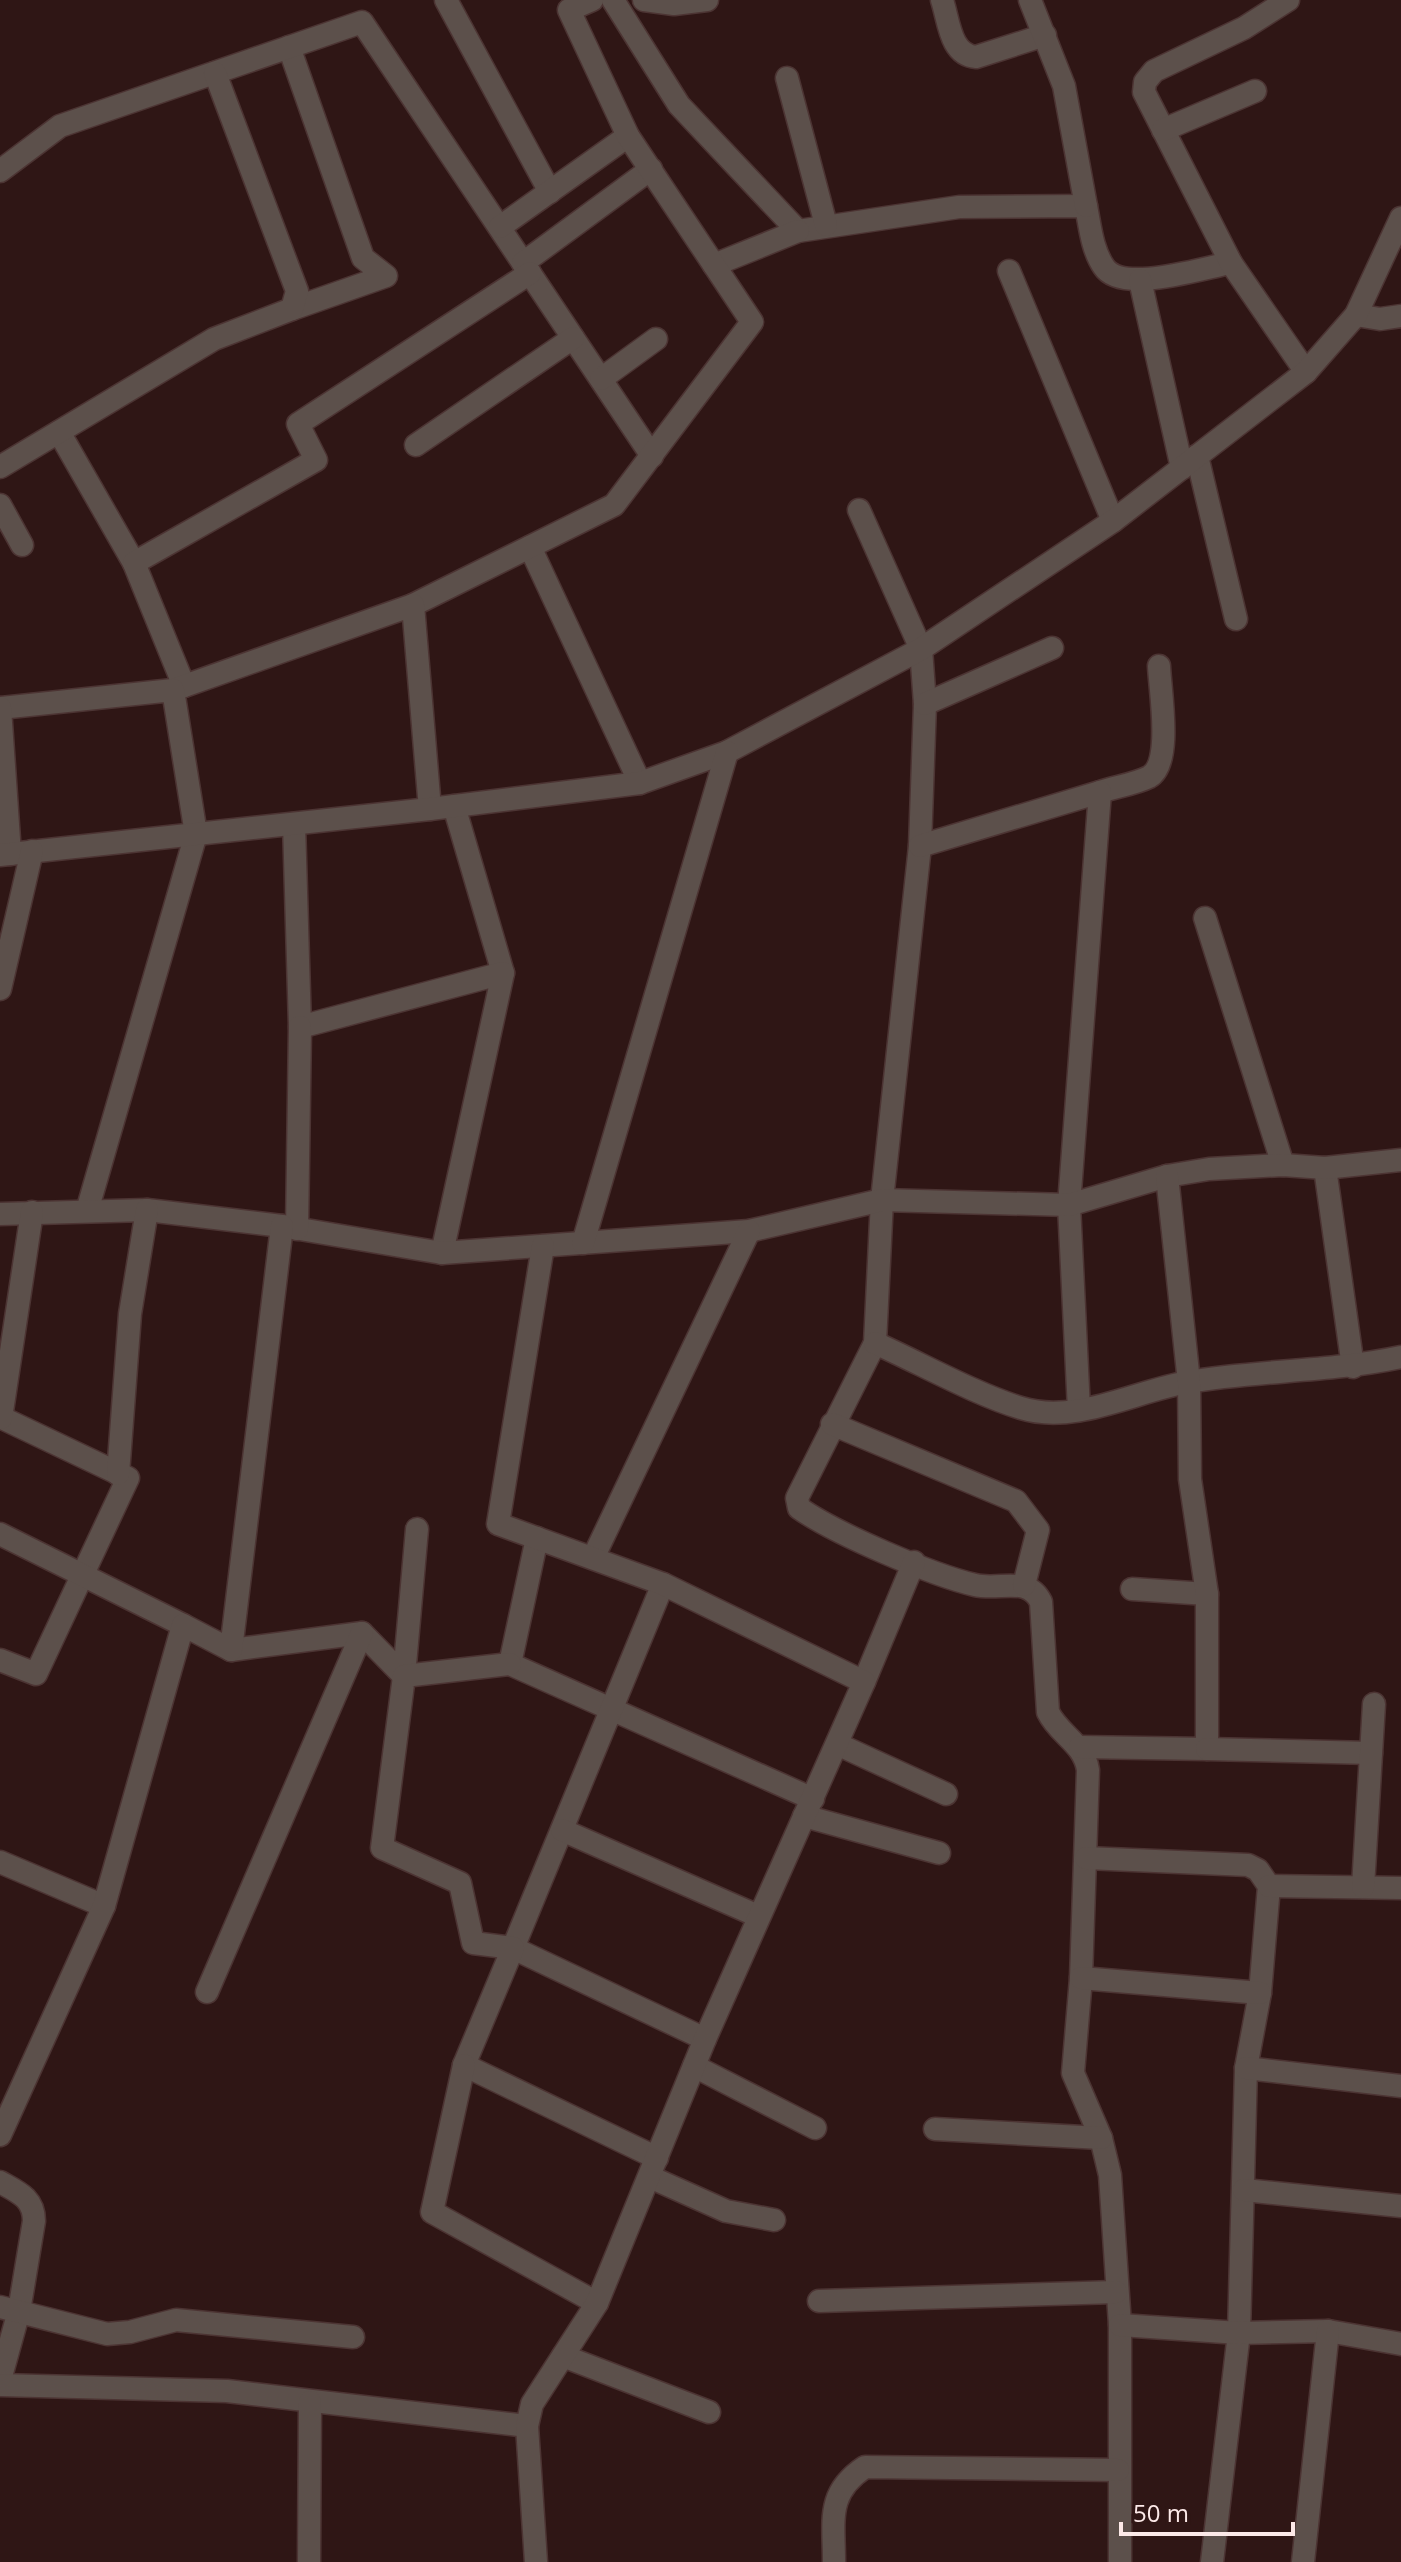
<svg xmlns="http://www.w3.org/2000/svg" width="1401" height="2562" font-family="'Open Sans',sans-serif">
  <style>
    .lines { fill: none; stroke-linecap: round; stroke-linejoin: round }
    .minor-casing { stroke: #4c3433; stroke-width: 25 }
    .minor { stroke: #5c504b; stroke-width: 22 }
  </style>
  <rect width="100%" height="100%" fill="#2f1615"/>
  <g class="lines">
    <defs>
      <g id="minor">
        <path d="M446,0L550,192"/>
        <path d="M613,0L679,105L798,231L959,207L1086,206C1090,226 1092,250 1104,267C1122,294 1202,268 1231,263"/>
        <path d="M644,0L674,4L707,0"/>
        <path d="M942,0C949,21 950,55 976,57L1045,35"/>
        <path d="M1030,0L1064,86L1086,206"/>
        <path d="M1288,0L1244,28L1154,71L1145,82L1144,92L1231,263L1306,372"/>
        <path d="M289,47L363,258L386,276L292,309"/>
        <path d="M787,78L826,225"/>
        <path d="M1163,130L1255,91"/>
        <path d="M0,171L60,126L362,22L652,456"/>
        <path d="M500,227L628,136"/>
        <path d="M523,263L651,169"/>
        <path d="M714,265L798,231"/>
        <path d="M1009,271L1113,521"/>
        <path d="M1140,280L1182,468"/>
        <path d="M1356,315L1380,319L1401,316"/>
        <path d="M601,379L656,339"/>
        <path d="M59,432L134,563"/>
        <path d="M416,445L573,338"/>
        <path d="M1197,456L1236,619"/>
        <path d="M0,467L214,339L292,309L297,291L215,73"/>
        <path d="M0,505L22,545"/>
        <path d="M859,510L921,649L925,704L920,846L882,1200L875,1343L797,1498L799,1508C834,1533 932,1575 975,1585C1000,1591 1028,1575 1041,1602L1048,1712C1059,1735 1084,1743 1088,1770L1081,1978L1073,2073L1101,2138L1110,2175L1120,2325V2562"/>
        <path d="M530,547L640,783"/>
        <path d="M413,605L614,505L752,322L628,136L569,10L592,0"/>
        <path d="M184,686L134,563L316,460L298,424L530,273"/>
        <path d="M173,690L413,605L430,809"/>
        <path d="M925,704L1052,648"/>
        <path d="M0,708L173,690L196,834L87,1211"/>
        <path d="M0,708L10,854"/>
        <path d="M1100,792C1115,787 1135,784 1149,777C1173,764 1160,691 1159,666"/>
        <path d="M454,806L503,973"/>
        <path d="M294,824L300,1027L503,973L442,1253"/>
        <path d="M920,846L1100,792L1069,1205L1079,1410"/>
        <path d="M0,855L430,809L640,783L727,752L921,649L1113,521L1306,372L1356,315L1401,218"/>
        <path d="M1205,918L1283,1165"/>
        <path d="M0,989L32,851"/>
        <path d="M1325,1168L1353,1367"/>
        <path d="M0,1214L147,1210L282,1226L442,1253L749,1231L882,1200L1069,1205L1167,1176L1209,1169L1283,1165L1325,1168L1401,1160"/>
        <path d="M297,1229L300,1027"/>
        <path d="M583,1243L727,752"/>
        <path d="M875,1343C920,1363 975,1394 1021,1408C1075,1425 1135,1391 1188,1382C1259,1370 1331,1372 1401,1357"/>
        <path d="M0,1417L128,1478L36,1674L0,1660"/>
        <path d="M1,1418L32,1212"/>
        <path d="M832,1424L1016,1501L1038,1530L1024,1585"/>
        <path d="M118,1474L130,1314L147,1210"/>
        <path d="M0,1534L183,1625"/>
        <path d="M537,1538L510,1664L813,1799"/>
        <path d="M593,1558L749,1231"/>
        <path d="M663,1584L513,1948L705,2039"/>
        <path d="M1132,1589L1207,1594"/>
        <path d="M231,1650L362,1633L404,1676L417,1529"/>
        <path d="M510,1664L404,1676L382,1848L460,1883L473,1943L513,1948L464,2065L657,2158"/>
        <path d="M864,1682L914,1562"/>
        <path d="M837,1744L946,1794"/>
        <path d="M1080,1747L1207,1749V1594L1190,1479L1189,1382L1167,1176"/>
        <path d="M1207,1749L1371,1753"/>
        <path d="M804,1816L939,1853"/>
        <path d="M562,1830L758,1916"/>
        <path d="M1086,1858L1248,1865L1258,1870L1269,1886L1260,1993L1246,2068L1239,2333L1212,2562"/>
        <path d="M0,1862L104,1906"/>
        <path d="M1269,1886L1401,1888"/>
        <path d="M1363,1887L1374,1704"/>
        <path d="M1081,1978L1260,1993"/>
        <path d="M207,1992L362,1633"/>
        <path d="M464,2065L432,2212L597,2303"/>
        <path d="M694,2066L815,2128"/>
        <path d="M1246,2068L1401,2086"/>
        <path d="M935,2129L1101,2138"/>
        <path d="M0,2135L104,1906L183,1625L231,1650L282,1226"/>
        <path d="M650,2177L726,2211L774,2220"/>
        <path d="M0,2182C18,2192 34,2198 34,2221L19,2311L0,2380"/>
        <path d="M1244,2190L1401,2206"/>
        <path d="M819,2301L1116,2292"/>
        <path d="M0,2307L107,2334L130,2332L176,2320L353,2337"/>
        <path d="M1120,2325L1239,2333L1328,2331L1401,2344"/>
        <path d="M563,2356L709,2412"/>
        <path d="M0,2385L227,2391L527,2426"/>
        <path d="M309,2562L310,2402"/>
        <path d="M536,2562L527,2426L532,2404L597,2303L705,2039L864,1682L663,1584L498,1524L543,1246"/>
        <path d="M834,2562C834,2520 826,2493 865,2467L1118,2470"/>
        <path d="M1303,2562L1328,2331"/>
      </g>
    </defs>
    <use href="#minor" class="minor-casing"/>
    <use href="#minor" class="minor"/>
  </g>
  <path d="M1121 2522v12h172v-12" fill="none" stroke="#fce9e8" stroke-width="4"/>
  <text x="1133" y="2522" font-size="24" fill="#fce9e8" stroke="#2f1615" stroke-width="6" paint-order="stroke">50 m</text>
</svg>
